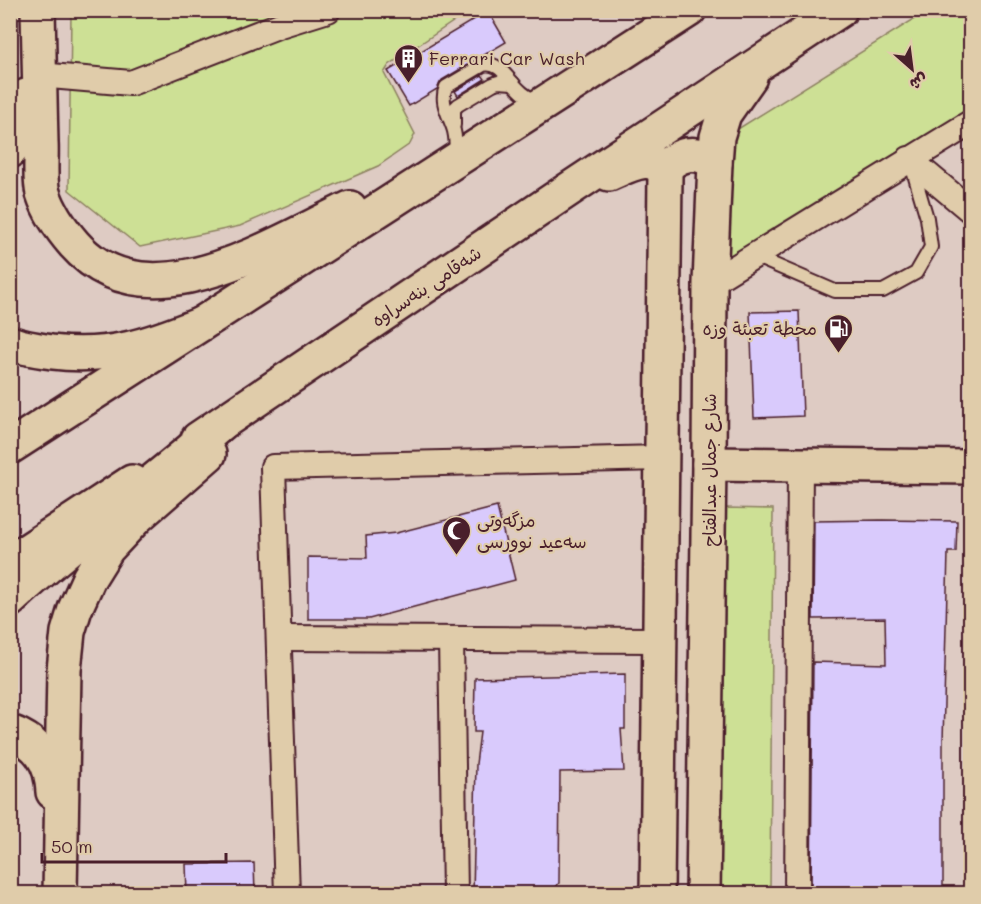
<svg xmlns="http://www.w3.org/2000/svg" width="981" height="904" font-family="Mali,'Playpen Sans Arabic',sans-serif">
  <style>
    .green { fill: #cde095; stroke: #8c8060; stroke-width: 1.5 }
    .building { fill: #d9cafc; stroke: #4a1f2b; stroke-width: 1.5 }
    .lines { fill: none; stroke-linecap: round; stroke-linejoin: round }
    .lane-casing { stroke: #4a1f2b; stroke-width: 16 }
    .street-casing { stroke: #4a1f2b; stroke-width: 28 }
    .secondary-casing { stroke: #4a1f2b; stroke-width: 38 }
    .highway-casing { stroke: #4a1f2b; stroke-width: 38 }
    .lane { stroke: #e0ccaa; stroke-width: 12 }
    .street { stroke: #e0ccaa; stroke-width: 24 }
    .secondary { stroke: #e0ccaa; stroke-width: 33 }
    .highway { stroke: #e0ccaa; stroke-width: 33 }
    .labels { text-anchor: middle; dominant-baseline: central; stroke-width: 4.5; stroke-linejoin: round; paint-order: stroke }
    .poi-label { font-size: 18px; fill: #4a1f2b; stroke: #e0ccaa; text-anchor: start }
    .street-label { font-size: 18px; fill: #4a1f2b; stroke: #e0ccaa }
  </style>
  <rect width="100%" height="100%" fill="#decbc3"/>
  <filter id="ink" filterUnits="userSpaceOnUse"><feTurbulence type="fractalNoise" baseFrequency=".0167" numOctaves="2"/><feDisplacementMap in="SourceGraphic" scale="12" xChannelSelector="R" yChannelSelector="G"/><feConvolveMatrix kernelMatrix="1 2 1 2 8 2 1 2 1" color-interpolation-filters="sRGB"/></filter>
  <g filter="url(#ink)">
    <g class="green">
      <path d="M71,11H469L389,65L384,73L415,134L410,144L378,166L240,226L140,247L69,190Z"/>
      <path d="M927,11H970V114L719,262L733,132Z"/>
      <path d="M725,508L773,509L770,893H720Z"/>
    </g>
    <g class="building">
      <path d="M488,11L506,42L442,80L437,89L409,106L388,71Z"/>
      <path d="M482,75L485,79L458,96L455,91Z"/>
      <path d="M799,311L803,416L754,418L750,312Z"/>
      <path d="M497,507L515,580L369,619H308V557L367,558L366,536L396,533Z"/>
      <path d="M881,520L957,521L956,552H948L943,741V894H811L813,662L886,664L885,618L813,619L814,521Z"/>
      <path d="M625,674V729H621L624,771L560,772L559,883L551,894H473L476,764L480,732H474L475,678Z"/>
      <path d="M254,863L255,894H187L186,864Z"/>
    </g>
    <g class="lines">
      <defs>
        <g id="lane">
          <path d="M454,125V109L458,105L493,84L498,82L513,83"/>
          <path d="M456,156C456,148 456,139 454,131C450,116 439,103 446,87L483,65C506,59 511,96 540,101"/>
          <path d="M754,256L835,291H883L916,273L931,247L927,218L911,164"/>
        </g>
        <g id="street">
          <path d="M39,75L131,83L280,25L328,10"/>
          <path d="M909,159L970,210"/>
          <path d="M710,283L970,123"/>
          <path d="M279,638L660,640"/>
          <path d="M451,639L455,894"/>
          <path d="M287,894L273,467L662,458"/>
          <path d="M797,894L800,465"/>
        </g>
        <g id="secondary">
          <path d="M38,10C39,55 40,99 41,143C42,159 39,178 43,193C49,212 61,229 74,244C147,327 272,244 350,208"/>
          <path d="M10,151C24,135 24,116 26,96"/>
          <path d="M663,170C678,153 696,149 715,163"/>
          <path d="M609,174C628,166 654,150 665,175L657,894"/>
          <path d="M198,439L571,188L840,10"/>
          <path d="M10,447L689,10"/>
          <path d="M709,464L970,467"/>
          <path d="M10,562L132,482"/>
          <path d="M10,732C38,742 52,762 53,792"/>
          <path d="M60,894L64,670L68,632L75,609L89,578L107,549L137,517L209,454"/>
          <path d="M703,894L709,464L710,283L715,163L717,137L724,114L750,77"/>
        </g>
        <g id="highway">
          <path d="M10,343C23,348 38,350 52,352C109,359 149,345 201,324"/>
          <path d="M10,600C77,537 152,485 221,424"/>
        </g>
      </defs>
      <use href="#lane" class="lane-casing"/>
      <use href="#street" class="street-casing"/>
      <use href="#secondary" class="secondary-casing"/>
      <use href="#highway" class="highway-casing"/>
      <use href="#lane" class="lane"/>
      <use href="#street" class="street"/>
      <use href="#secondary" class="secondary"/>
      <use href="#highway" class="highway"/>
    </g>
  </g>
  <defs>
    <symbol id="building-pin" viewBox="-11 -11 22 30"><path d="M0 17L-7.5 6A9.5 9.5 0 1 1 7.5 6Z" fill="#4a1f2b" stroke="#e0ccaa"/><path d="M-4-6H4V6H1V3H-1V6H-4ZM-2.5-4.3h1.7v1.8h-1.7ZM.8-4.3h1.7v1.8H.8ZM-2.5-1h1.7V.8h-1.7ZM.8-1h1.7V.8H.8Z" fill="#fff"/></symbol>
    <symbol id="fuel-pin" viewBox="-11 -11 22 30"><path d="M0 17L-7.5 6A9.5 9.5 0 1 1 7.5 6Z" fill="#4a1f2b" stroke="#e0ccaa"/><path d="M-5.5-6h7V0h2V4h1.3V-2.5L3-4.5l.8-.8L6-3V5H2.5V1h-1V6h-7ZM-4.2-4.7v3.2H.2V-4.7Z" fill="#fff"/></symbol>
    <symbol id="mosque-pin" viewBox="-11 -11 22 30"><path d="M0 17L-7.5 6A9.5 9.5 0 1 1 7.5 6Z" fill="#4a1f2b" stroke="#e0ccaa"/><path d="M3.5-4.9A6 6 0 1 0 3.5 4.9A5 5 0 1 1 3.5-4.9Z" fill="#fff"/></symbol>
  </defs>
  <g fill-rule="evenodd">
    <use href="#building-pin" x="392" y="42" width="33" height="45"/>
    <use href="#fuel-pin" x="822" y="312" width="33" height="45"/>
    <use href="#mosque-pin" x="440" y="514" width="33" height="45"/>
  </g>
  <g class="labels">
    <g class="poi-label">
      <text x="429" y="58">Ferrari Car Wash</text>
      <text x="817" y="328" text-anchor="end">محطة تعبئة وزه</text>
      <text x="477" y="520">مزگەوتی<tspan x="477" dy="21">سەعید نوورسی</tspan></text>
    </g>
    <g class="street-label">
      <text transform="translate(426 286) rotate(-34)">شەقامی بنەسراوە</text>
      <text transform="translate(709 470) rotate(-90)">شارع جمال عبدالفتاح</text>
    </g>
  </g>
  <rect width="981" height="904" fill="none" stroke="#e0ccaa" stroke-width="36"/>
  <rect x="18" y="18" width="945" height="868" fill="none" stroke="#4a1f2b" stroke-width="2" filter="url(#ink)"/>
  <g transform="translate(912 69) rotate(152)" stroke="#e0ccaa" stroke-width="4.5" paint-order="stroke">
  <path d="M0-4.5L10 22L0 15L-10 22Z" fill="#4a1f2b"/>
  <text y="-9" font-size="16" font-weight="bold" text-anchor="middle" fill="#4a1f2b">ش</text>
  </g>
  <path d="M42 853v9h184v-9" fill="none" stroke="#4a1f2b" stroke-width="3"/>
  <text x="51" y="853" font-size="18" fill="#4a1f2b" stroke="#e0ccaa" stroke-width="4.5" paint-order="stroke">50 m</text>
</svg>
